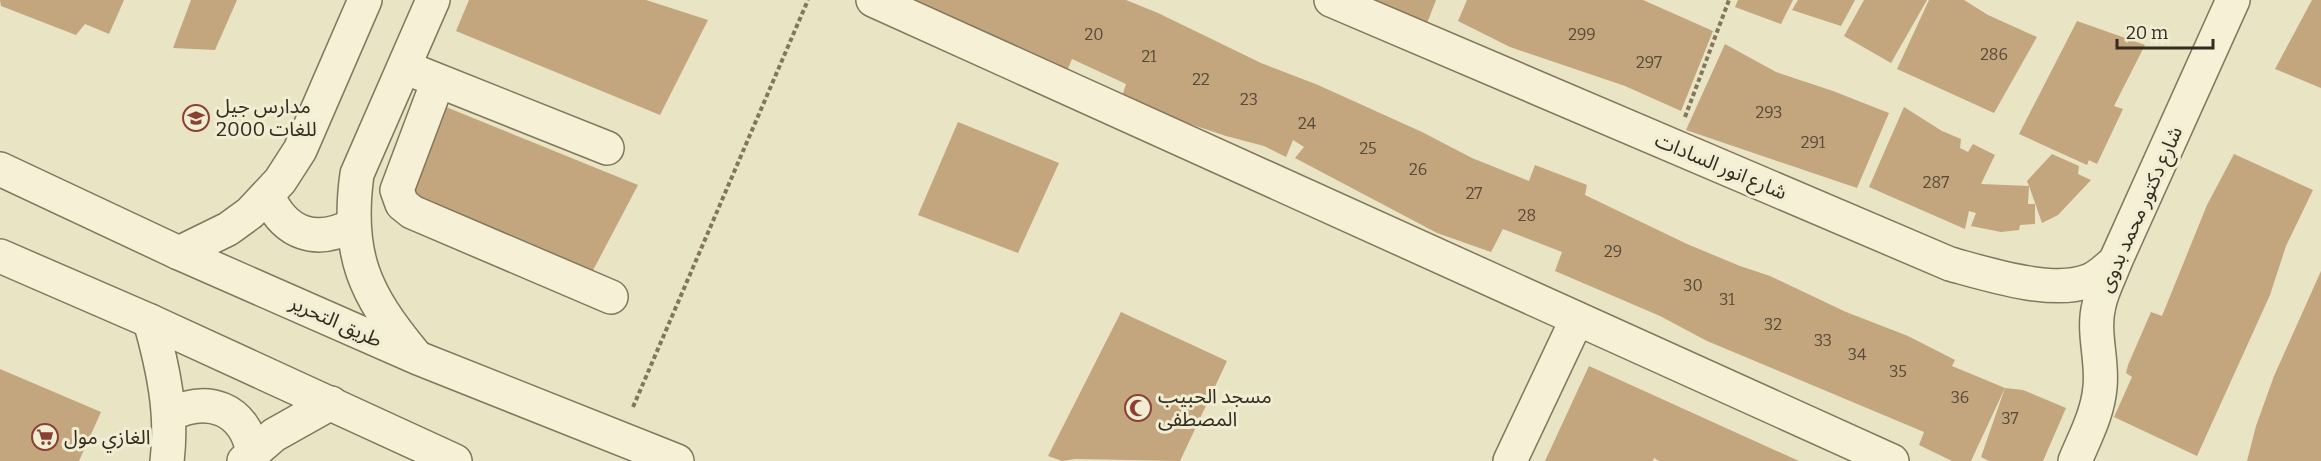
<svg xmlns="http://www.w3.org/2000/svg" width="2321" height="461" font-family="Bitter,'Noto Sans Arabic',serif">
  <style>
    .building { fill: #c3a57e }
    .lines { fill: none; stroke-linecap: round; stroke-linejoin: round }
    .minor-casing { stroke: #82765c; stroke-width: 36 }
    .path { stroke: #82765c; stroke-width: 4; stroke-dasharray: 4.5 3; stroke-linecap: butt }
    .minor { stroke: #f5f0d6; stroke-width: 33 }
    .labels { text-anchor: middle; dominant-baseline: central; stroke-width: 6; stroke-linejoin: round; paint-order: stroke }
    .number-label { font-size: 16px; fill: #574a37 }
    .poi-label { font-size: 20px; fill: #332c1f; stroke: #f1edd3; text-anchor: start }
    .street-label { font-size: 20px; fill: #332c1f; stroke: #f1edd3 }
  </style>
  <rect width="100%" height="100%" fill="#e9e4c4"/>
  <g class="building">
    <path d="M0,0H124L109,34L85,24L76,35L1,6Z"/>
    <path d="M191,0H237L215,50L173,48Z"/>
    <path d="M469,0H646L708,20L660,115L456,31Z"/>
    <path d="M909,0H1126L1158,13L1261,63L1318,85L1422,132L1472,158L1529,181L1535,165L1587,185L1585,195L1687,244L1740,266L1770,276L1846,312L1908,336L1955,360L1952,366L2005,388L1971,461H1952L1919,445L1924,432L1707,341L1660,316L1555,271L1562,252L1503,229L1491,252L1437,233L1295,158L1304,147L1293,140L1286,157L1264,146L1226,136L1172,118L1120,103L1126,84L1072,59L1067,71Z"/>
    <path d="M1372,0H1436L1426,26Z"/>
    <path d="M1467,0H1643L1713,31L1681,111L1625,86L1510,47L1458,21Z"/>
    <path d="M1738,0H1793L1781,24L1735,7Z"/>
    <path d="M1798,0H1855L1841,26L1792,10Z"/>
    <path d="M1864,0H1927L1891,63L1844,36Z"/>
    <path d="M1929,0H1964L1988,15L2037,37L1994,113L1897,69Z"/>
    <path d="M2312,0H2321V88L2275,69Z"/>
    <path d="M2077,21L2145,45L2114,106L2123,109L2097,164L2089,160L2087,165L2019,134Z"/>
    <path d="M1725,44L1776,72L1833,91L1889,113L1857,188L1686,130Z"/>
    <path d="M446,107L638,185L589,278L402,204Z"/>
    <path d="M1904,107L1942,131L1961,139L1960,148L1968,152L1973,144L1995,155L1981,184L2029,186L2027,181L2052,154L2079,166L2078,174L2091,180L2058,215L2042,223L2034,200L2029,186L2028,204H2035V224L2020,225L2019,230L2001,232L1971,226L1976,213L1969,211L1965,229L1869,187Z"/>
    <path d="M958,122L1059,163L1018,253L918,215Z"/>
    <path d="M2234,154L2313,190L2286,246L2270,295L2197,456L2114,417L2132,377L2126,373L2128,365L2151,312L2162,316L2207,205Z"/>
    <path d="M2321,271V461H2247L2256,426L2274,376Z"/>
    <path d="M1121,312L1227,361L1180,461L1075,459L1062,461L1048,456Z"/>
    <path d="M1589,366L1799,461H1659L1654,458L1653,461H1545Z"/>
    <path d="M0,369L101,412L79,461H0Z"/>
    <path d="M2005,388L2023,390L2066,408L2043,461H1989L1981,457Z"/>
  </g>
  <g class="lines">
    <defs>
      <g id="minor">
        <path d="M873,0L1892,461"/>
        <path d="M1331,0L1950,264C1987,274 2052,295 2088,281C2098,278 2107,268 2115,262"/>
        <path d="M419,73L607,148"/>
        <path d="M438,81L397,190L402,204L412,212L611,297"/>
        <path d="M0,169L179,253L418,358L677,461"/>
        <path d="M268,196C285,234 316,245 353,225"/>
        <path d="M179,253L228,229L250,213L280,181L300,150L365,0"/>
        <path d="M0,256L150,321L455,461"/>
        <path d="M150,321C163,367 173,413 167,461"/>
        <path d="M415,355C364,294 346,254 357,174L433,0"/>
        <path d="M169,415C208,395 244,408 253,452"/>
        <path d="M244,461L274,435L331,403"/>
        <path d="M1510,461L1577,319"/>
        <path d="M2075,461C2085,437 2098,413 2100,387C2103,360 2092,332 2099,305C2102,290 2110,276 2115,262L2233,0"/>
      </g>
    </defs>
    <use href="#minor" class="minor-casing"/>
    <g class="path">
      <path d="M1685,117L1729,0"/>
      <path d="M633,407L808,0"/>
    </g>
    <use href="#minor" class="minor"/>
  </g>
  <defs>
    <symbol id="school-ring" viewBox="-11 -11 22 22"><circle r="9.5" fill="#f1edd3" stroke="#8a4033" stroke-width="1.5"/><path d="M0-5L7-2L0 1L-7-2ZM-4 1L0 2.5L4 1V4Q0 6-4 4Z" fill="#8a4033"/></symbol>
    <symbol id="mosque-ring" viewBox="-11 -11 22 22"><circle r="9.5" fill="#f1edd3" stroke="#8a4033" stroke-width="1.5"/><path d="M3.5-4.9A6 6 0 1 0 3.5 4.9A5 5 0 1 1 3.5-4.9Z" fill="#8a4033"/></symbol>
    <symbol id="supermarket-ring" viewBox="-11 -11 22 22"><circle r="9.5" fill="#f1edd3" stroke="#8a4033" stroke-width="1.5"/><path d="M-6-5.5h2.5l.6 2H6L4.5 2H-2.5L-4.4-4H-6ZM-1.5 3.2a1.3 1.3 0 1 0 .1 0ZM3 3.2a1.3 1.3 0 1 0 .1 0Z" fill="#8a4033"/></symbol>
  </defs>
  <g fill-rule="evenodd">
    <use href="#school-ring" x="181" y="103" width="30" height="30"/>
    <use href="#mosque-ring" x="1123" y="393" width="30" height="30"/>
    <use href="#supermarket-ring" x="30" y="422" width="30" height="30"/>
  </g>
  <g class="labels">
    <g class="number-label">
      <text x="1094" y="34">20</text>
      <text x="1582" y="34">299</text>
      <text x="1994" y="54">286</text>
      <text x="1149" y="56">21</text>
      <text x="1649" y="62">297</text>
      <text x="1201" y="79">22</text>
      <text x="1249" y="99">23</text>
      <text x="1769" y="112">293</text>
      <text x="1307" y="123">24</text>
      <text x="1813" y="142">291</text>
      <text x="1368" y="148">25</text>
      <text x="1418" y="169">26</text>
      <text x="1936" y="182">287</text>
      <text x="1474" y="193">27</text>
      <text x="1527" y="215">28</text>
      <text x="1613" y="251">29</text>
      <text x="1693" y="285">30</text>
      <text x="1727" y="299">31</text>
      <text x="1773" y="324">32</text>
      <text x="1823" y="340">33</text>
      <text x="1857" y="354">34</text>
      <text x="1898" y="371">35</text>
      <text x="1960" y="397">36</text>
      <text x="2010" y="418">37</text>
    </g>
    <g class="poi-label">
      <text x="216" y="106">مدارس جيل<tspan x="216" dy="23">2000 للغات</tspan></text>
      <text x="1158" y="396">مسجد الحبيب<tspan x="1158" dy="23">المصطفى</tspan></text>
      <text x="64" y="437">الغازي مول</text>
    </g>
    <g class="street-label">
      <text transform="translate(1721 166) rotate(23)">شارع انور السادات</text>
      <text transform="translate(2140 209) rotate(-66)">شارع دكتور محمد بدوى</text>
      <text transform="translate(336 321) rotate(24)">طريق التحرير</text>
    </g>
  </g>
  <path d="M2117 39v9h96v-9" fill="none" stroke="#332c1f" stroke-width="3"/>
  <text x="2126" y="39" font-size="18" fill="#332c1f" stroke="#f1edd3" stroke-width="4.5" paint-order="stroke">20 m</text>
</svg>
